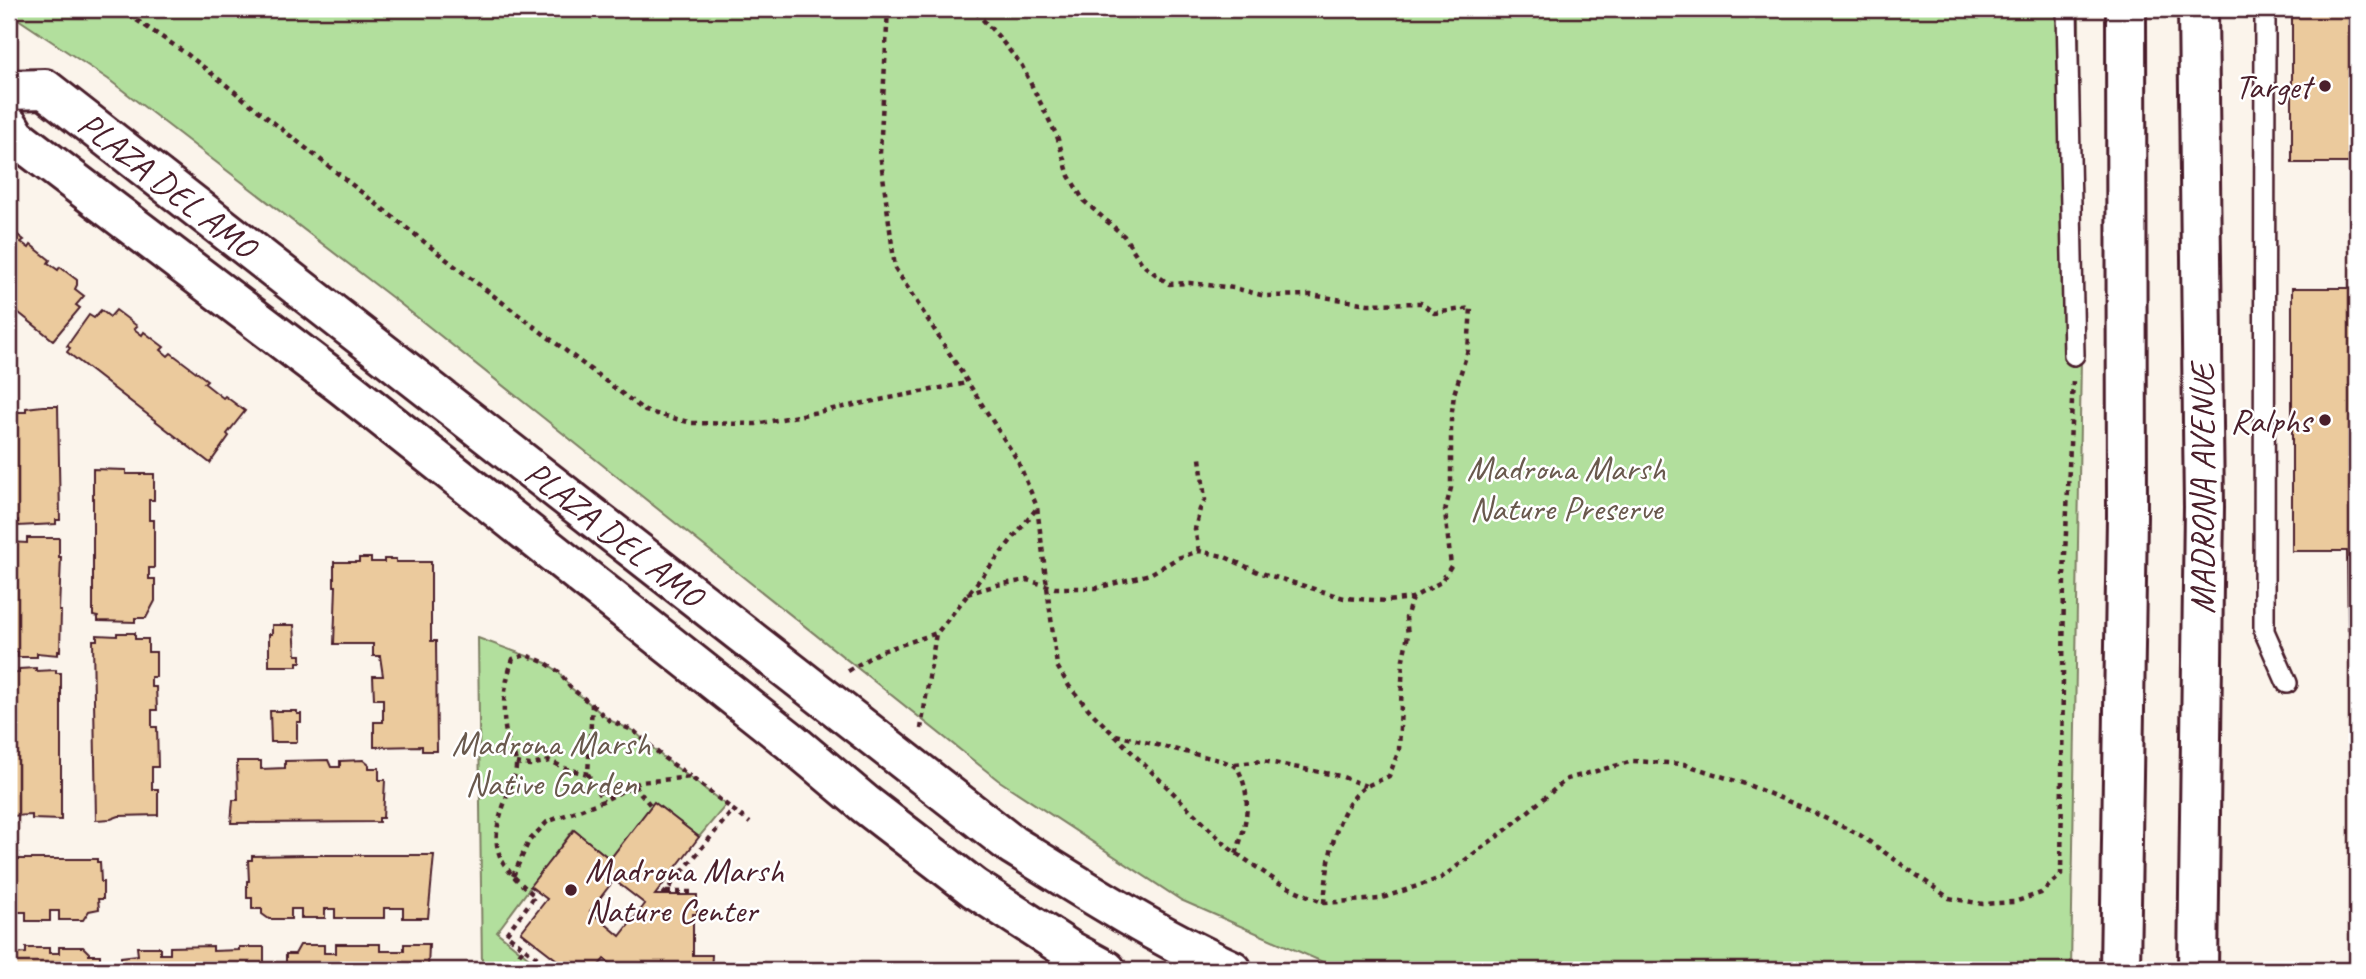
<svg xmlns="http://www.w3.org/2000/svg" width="2366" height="979" font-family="Caveat,sans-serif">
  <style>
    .green { fill: #b2df9d; stroke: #7e7f64; stroke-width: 2 }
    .building { fill: #ebca9d; stroke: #4a1f2b; stroke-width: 2; fill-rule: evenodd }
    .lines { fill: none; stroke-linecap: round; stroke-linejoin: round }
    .lane-casing { stroke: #4a1f2b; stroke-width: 24 }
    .secondary-casing { stroke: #4a1f2b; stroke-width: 44 }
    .path { stroke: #4a1f2b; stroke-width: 4.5; stroke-dasharray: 5 5; stroke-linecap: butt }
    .lane { stroke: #fff; stroke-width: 19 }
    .secondary { stroke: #fff; stroke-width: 38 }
    .poi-dot { fill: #4a1f2b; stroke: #fff; stroke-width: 2.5 }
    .labels { text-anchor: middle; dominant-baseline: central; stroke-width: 5; stroke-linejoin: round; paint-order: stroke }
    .poi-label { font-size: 35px; fill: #4a1f2b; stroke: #fff; text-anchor: end }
    .street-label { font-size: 35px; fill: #4a1f2b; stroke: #fff }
    .park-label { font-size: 35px; fill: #69594d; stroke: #fff }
  </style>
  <rect width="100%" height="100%" fill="#fbf4eb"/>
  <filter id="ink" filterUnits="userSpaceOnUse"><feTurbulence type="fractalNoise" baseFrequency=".0143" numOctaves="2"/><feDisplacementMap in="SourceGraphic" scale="14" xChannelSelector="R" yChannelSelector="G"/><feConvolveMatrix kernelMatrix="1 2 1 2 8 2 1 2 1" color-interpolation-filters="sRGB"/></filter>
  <g filter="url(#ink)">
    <g class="green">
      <path d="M9,9H2079L2081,359L2071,970H1341L1181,900L998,780L398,302L108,79L9,13Z"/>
      <path d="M478,638L546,663L559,672L570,687L609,720L634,731L664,758L726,805L699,837L654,803L610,859L573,830L497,932L544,970H482Z"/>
    </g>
    <g class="building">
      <rect x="2292" y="9" width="65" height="154"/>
      <path d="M9,228L24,240L21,242L29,248L31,245L50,260L48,263L58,270L60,267L77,280V285L75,289L84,296L76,305L80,308L53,340L9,305Z"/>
      <path d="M2292,288H2357V630H2348L2347,551H2292Z"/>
      <path d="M101,310L110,317L116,310L137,326L134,329L142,335L144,332L164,347L161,350L168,356L171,353L207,380L204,383L223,398L225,396L245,411L227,434L229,436L210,463L67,352L70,348L67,346L89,315L94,318Z"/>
      <path d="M43,406H58L60,520H56V524L18,526V520L9,521V412H26V408Z"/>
      <path d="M93,469L126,470V474H154V500H149V520H154V568H149V579H155V601L146,618H135V622L98,621V617L93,616Z"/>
      <path d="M27,538H59V557H61L59,611H61L60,651H58V655L37,653V657H18V652H9V542L27,543Z"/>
      <path d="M359,558H371V562H384V559H396V562H431V641H436L437,751H422V746L374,747V722H383V699H374L373,676H383L380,656H373V644H334L336,586H334V562H359Z"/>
      <path d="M272,625H294L296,655H301V662H297V666H269V634H272Z"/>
      <path d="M117,633H135V639H148V652H156V677H151V687H156L157,710H152V727H157L158,767H152V789H158V815L119,816L111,819L96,820L93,640H97V635L117,636Z"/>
      <path d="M36,668V671L56,670V673H61V820L32,819V815L9,816V673H19V669Z"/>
      <path d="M270,711H297V714H301V722H297V742H271Z"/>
      <path d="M328,760L331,767H340V761L363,760L369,765V768H379V780H385L383,818H379V822L231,823L233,800H238L237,761H261V769L285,768V761Z"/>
      <path d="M654,802L699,837L655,895H697V914H693V955H712L711,970H614V966L604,959L595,970H570L521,932L547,899L530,886L574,830L610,859ZM614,880L645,904L620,936L590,911Z"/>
      <path d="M307,855H434L428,918H403V908H384V918H335V909H325V918H301V909H291V919H269L262,914V909H252V898H247V881H249L248,860H252V856Z"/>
      <path d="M9,859H97V862H100L101,882H103V899H98L99,909L89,911L83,920H59V911H50V921H26V912H16V921H9Z"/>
      <path d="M336,944H380V951H404V944H429L428,970H282V966H286V954H295L300,945H324V953H336Z"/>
      <path d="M213,946V951L239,950V947H264V970H116V968H121V957L138,955L137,947H160V954H170V947Z"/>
      <path d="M59,947H83L89,953V955H100V967H104V970H9V948H11V954L26,953V948H49V953H59Z"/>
    </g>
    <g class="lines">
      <defs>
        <g id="lane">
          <path d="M2067,9L2074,355"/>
          <path d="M2265,9L2264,631L2287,683"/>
        </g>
        <g id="secondary">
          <path d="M2198,9L2204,507L2198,970"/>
          <path d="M9,90L45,89L1011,844C1083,889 1155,935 1232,970"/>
          <path d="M9,126L16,137L343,386L789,740L865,804L974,888L1071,951L1106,970"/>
          <path d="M2120,970L2127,516L2126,9"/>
        </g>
      </defs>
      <use href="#lane" class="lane-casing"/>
      <use href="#secondary" class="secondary-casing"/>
      <g class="path">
        <path d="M120,9L187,54L461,271L645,411L692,423L756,424L967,383"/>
        <path d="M888,9L880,153L895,268L1018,461L1037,507L1057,666L1069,686L1092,713L1229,848L1279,883L1324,903L1379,899L1441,878L1506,830L1567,779L1633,761L1684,764L1748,785L1802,807L1860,835L1949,898L1983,904L2014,902L2041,893L2061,875L2064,576L2073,380"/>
        <path d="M1199,551L1195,529L1200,509L1205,500L1200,458"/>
        <path d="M967,594L997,585L1027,580L1055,588H1097L1150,574L1178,558L1199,551L1223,556L1258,572L1344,598L1387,601L1412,598L1441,582L1451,566L1445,511L1451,488V420L1454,394L1468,350L1471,308L1434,313L1421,303L1368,304L1311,295L1265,296L1234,288L1190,283L1169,284L1143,265L1124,236L1084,201L1069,176L1057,136L1022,66L998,36L973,9"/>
        <path d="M848,671L879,652L937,633L1037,508"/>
        <path d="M592,705L609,720L634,731L664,758L690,776"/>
        <path d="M921,729L936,633"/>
        <path d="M1116,735L1223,761L1237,767C1253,798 1247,822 1236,854"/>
        <path d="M516,763L530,765L550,761L567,769L588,774"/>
        <path d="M1235,764L1263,761L1340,776L1366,786"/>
        <path d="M634,785L651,806"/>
        <path d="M513,876L529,841L547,822L603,801L640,782L691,777L750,823"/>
        <path d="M666,892H693"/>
        <path d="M663,895L733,810"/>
        <path d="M1324,903C1327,869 1332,816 1360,791C1367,784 1380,781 1389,776L1399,750L1403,659L1408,635L1406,618L1412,598"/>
        <path d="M507,970L524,948"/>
        <path d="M553,970L506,934L535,896C497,864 487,848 506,799C509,789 517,774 516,763C515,753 506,739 505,727C502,705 505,680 513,659L526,655L546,663L559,672L570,687L592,705L588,774L603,801"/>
        <path d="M604,970L609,963"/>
      </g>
      <use href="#lane" class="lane"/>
      <use href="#secondary" class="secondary"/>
    </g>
  </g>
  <g class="poi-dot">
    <circle cx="2325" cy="86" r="7"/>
    <circle cx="2325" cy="420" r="7"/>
    <circle cx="571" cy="890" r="7"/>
  </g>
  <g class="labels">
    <g class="poi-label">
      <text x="2311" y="86">Target</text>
      <text x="2311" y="420">Ralphs</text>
      <text x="585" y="870" text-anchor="start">Madrona Marsh<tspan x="585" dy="40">Nature Center</tspan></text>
    </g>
    <g class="street-label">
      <text transform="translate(167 185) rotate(38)">PLAZA DEL AMO</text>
      <text transform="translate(2202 489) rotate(-90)">MADRONA AVENUE</text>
      <text transform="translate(614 534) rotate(38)">PLAZA DEL AMO</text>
    </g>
    <g class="park-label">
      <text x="1566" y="468">Madrona Marsh<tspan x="1566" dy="40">Nature Preserve</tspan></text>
      <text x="551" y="743">Madrona Marsh<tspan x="551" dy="40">Native Garden</tspan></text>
    </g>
  </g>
  <rect width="2366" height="979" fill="none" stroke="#fff" stroke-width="35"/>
  <rect x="18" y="18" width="2331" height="944" fill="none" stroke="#4a1f2b" stroke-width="2.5" filter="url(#ink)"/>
</svg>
